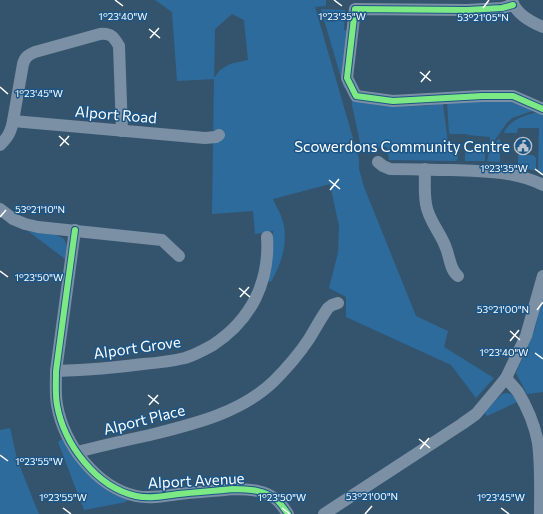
<svg xmlns="http://www.w3.org/2000/svg" width="543" height="514" font-family="Commissioner,sans-serif">
  <style>
    .green { fill: #2d6b9d; fill-rule: evenodd }
    .lines { fill: none; stroke-linecap: round; stroke-linejoin: round }
    .minor { stroke: #7b90a4; stroke-width: 12 }
    .cycleway-casing { stroke: #1c5687; stroke-width: 8 }
    .cycleway { stroke: #7ce984; stroke-width: 6 }
    .ticks { fill: none; stroke: #fff; stroke-width: 1.5 }
    .labels { text-anchor: middle; dominant-baseline: central; stroke-width: 3; stroke-linejoin: round; paint-order: stroke }
    .street-label { font-size: 15px; fill: #fff; stroke: #1c5687 }
    .poi-label { font-size: 15px; fill: #fff; stroke: #1c5687; text-anchor: end }
    .ticks-label { font-size: 10px; text-anchor: middle; fill: #fff; stroke: #1c5687; stroke-width: 3; stroke-linejoin: round; paint-order: stroke }
  </style>
  <rect width="100%" height="100%" fill="#34546e"/>
  <g class="green">
    <path d="M155,0H326V6L315,7L359,159V169L364,187L416,316L448,331L444,347L494,378L476,398L451,365L346,317V297L329,288L338,253L339,226L330,184L273,199C275,205 279,210 281,216C290,239 282,262 271,282L267,280L273,252V231L255,234L253,211L212,214L214,79L177,81L172,12ZM232,14L244,20L248,60L230,64L220,70L214,78L215,29Z"/>
    <path d="M321,9L345,10L344,30L349,31L346,88H344Z"/>
    <path d="M351,93L425,106L442,102L443,104L449,151H458V158L456,161L389,160L387,147H361L352,105Z"/>
    <path d="M513,98L538,109L512,118L506,124L490,147V137L467,135V134H451L449,133L447,102Z"/>
    <path d="M542,111H543V175L538,173L539,128H518L517,133H504C510,118 527,115 542,111Z"/>
    <path d="M498,139H500V162L487,161L489,153Z"/>
    <path d="M466,150L485,151V161H465V154Z"/>
    <path d="M518,155H533L536,158V171L518,166Z"/>
    <path d="M28,231L54,234L64,239L67,246L65,259Z"/>
    <path d="M543,296V392L527,394L516,373L535,329L541,301Z"/>
    <path d="M507,393L513,395L517,402L487,416L484,412L502,394Z"/>
    <path d="M10,428L17,459L34,502L39,514H0V430Z"/>
    <path d="M62,439C69,449 75,461 84,470C96,483 113,491 128,499L126,502L84,510L58,442Z"/>
  </g>
  <g class="lines">
    <g class="minor">
      <path d="M512,0C515,13 531,22 543,27"/>
      <path d="M513,5L502,8L467,10L355,9L347,78L356,96L393,101L482,96H513L543,109"/>
      <path d="M13,121L23,64C25,57 28,55 35,52L100,34C111,33 114,37 119,46L122,131"/>
      <path d="M0,145C8,137 11,132 13,121L205,138L216,137L219,135"/>
      <path d="M378,162L383,166L390,169C411,169 431,170 452,170C482,171 516,171 543,185"/>
      <path d="M425,169C425,181 424,192 426,204C428,220 441,233 446,248C450,258 450,270 458,276"/>
      <path d="M0,209L13,219L25,224L38,227L162,240L179,256"/>
      <path d="M75,230L56,371C56,382 55,394 57,405C64,444 96,487 136,496C150,499 165,496 179,494C197,492 215,491 233,489C249,489 266,490 278,501C282,505 285,510 288,514"/>
      <path d="M56,371C85,370 114,368 143,364C157,363 172,361 185,358C195,355 204,350 213,345C251,320 270,282 267,237"/>
      <path d="M506,378C510,383 514,387 518,392C527,407 535,426 538,443C541,466 540,491 540,514"/>
      <path d="M77,452C101,446 126,440 150,435C194,424 241,413 274,381C287,368 299,354 309,339C315,329 321,318 328,308L332,305L338,303"/>
      <path d="M324,514L462,424L476,414L497,389L506,378L526,336L543,276"/>
    </g>
    <defs>
      <g id="cycleway">
        <path d="M513,5L502,8L467,10L355,9L347,78L356,96L393,101L482,96H513L543,109"/>
        <path d="M75,230L56,371C56,382 55,394 57,405C64,444 96,487 136,496C150,499 165,496 179,494C197,492 215,491 233,489C249,489 266,490 278,501C282,505 285,510 288,514"/>
      </g>
    </defs>
    <use href="#cycleway" class="cycleway-casing"/>
    <use href="#cycleway" class="cycleway"/>
  </g>
  <path class="ticks" d="M115,0L123,6M334,0L342,6M483,8L489,0M149,29L160,38M150,38L159,28M420,72L431,81M421,82L430,71M0,87L8,94M59,136L69,145M60,146L69,136M535,169L543,175M329,180L340,189M330,190L339,179M0,217L6,210M0,271L8,277M239,288L250,297M240,297L249,287M537,310L543,302M510,331L520,340M510,341L519,330M535,353L543,359M148,395L159,404M149,405L158,395M419,439L430,448M420,449L429,438M0,455L8,461M63,508L71,514M282,508L290,514M501,508L509,514M365,514L372,506"/>
  <defs>
    <symbol id="civic-ring" viewBox="-11 -11 22 22"><circle r="9.5" fill="#1c5687" stroke="#b8c3cc" stroke-width="1.5"/><path d="M-.6-6.5H3V-4.5H.6V-3L4-1V1h2V6H-6V1h2V-1L-.6-3ZM-1.2 2.5V6h2.4V2.5Z" fill="#b8c3cc"/></symbol>
  </defs>
  <g fill-rule="evenodd">
    <use href="#civic-ring" x="513" y="136" width="20" height="20"/>
  </g>
  <g class="labels">
    <g class="street-label">
      <text transform="translate(116 114) rotate(5)">Alport Road</text>
      <text transform="translate(137 347) rotate(-8)">Alport Grove</text>
      <text transform="translate(144 419) rotate(-14)">Alport Place</text>
      <text transform="translate(196 480) rotate(-3)">Alport Avenue</text>
    </g>
    <g class="poi-label">
      <text x="510" y="146">Scowerdons Community Centre</text>
    </g>
  </g>
  <g class="ticks-label">
    <text x="342" y="20">1°23'35"W</text>
    <text x="123" y="20">1°23'40"W</text>
    <text x="483" y="21">53°21'05"N</text>
    <text x="39" y="97">1°23'45"W</text>
    <text x="504" y="172">1°23'35"W</text>
    <text x="40" y="213">53°21'10"N</text>
    <text x="39" y="281">1°23'50"W</text>
    <text x="503" y="313">53°21'00"N</text>
    <text x="504" y="356">1°23'40"W</text>
    <text x="39" y="465">1°23'55"W</text>
    <text x="372" y="500">53°21'00"N</text>
    <text x="63" y="501">1°23'55"W</text>
    <text x="282" y="501">1°23'50"W</text>
    <text x="501" y="501">1°23'45"W</text>
  </g>
</svg>
